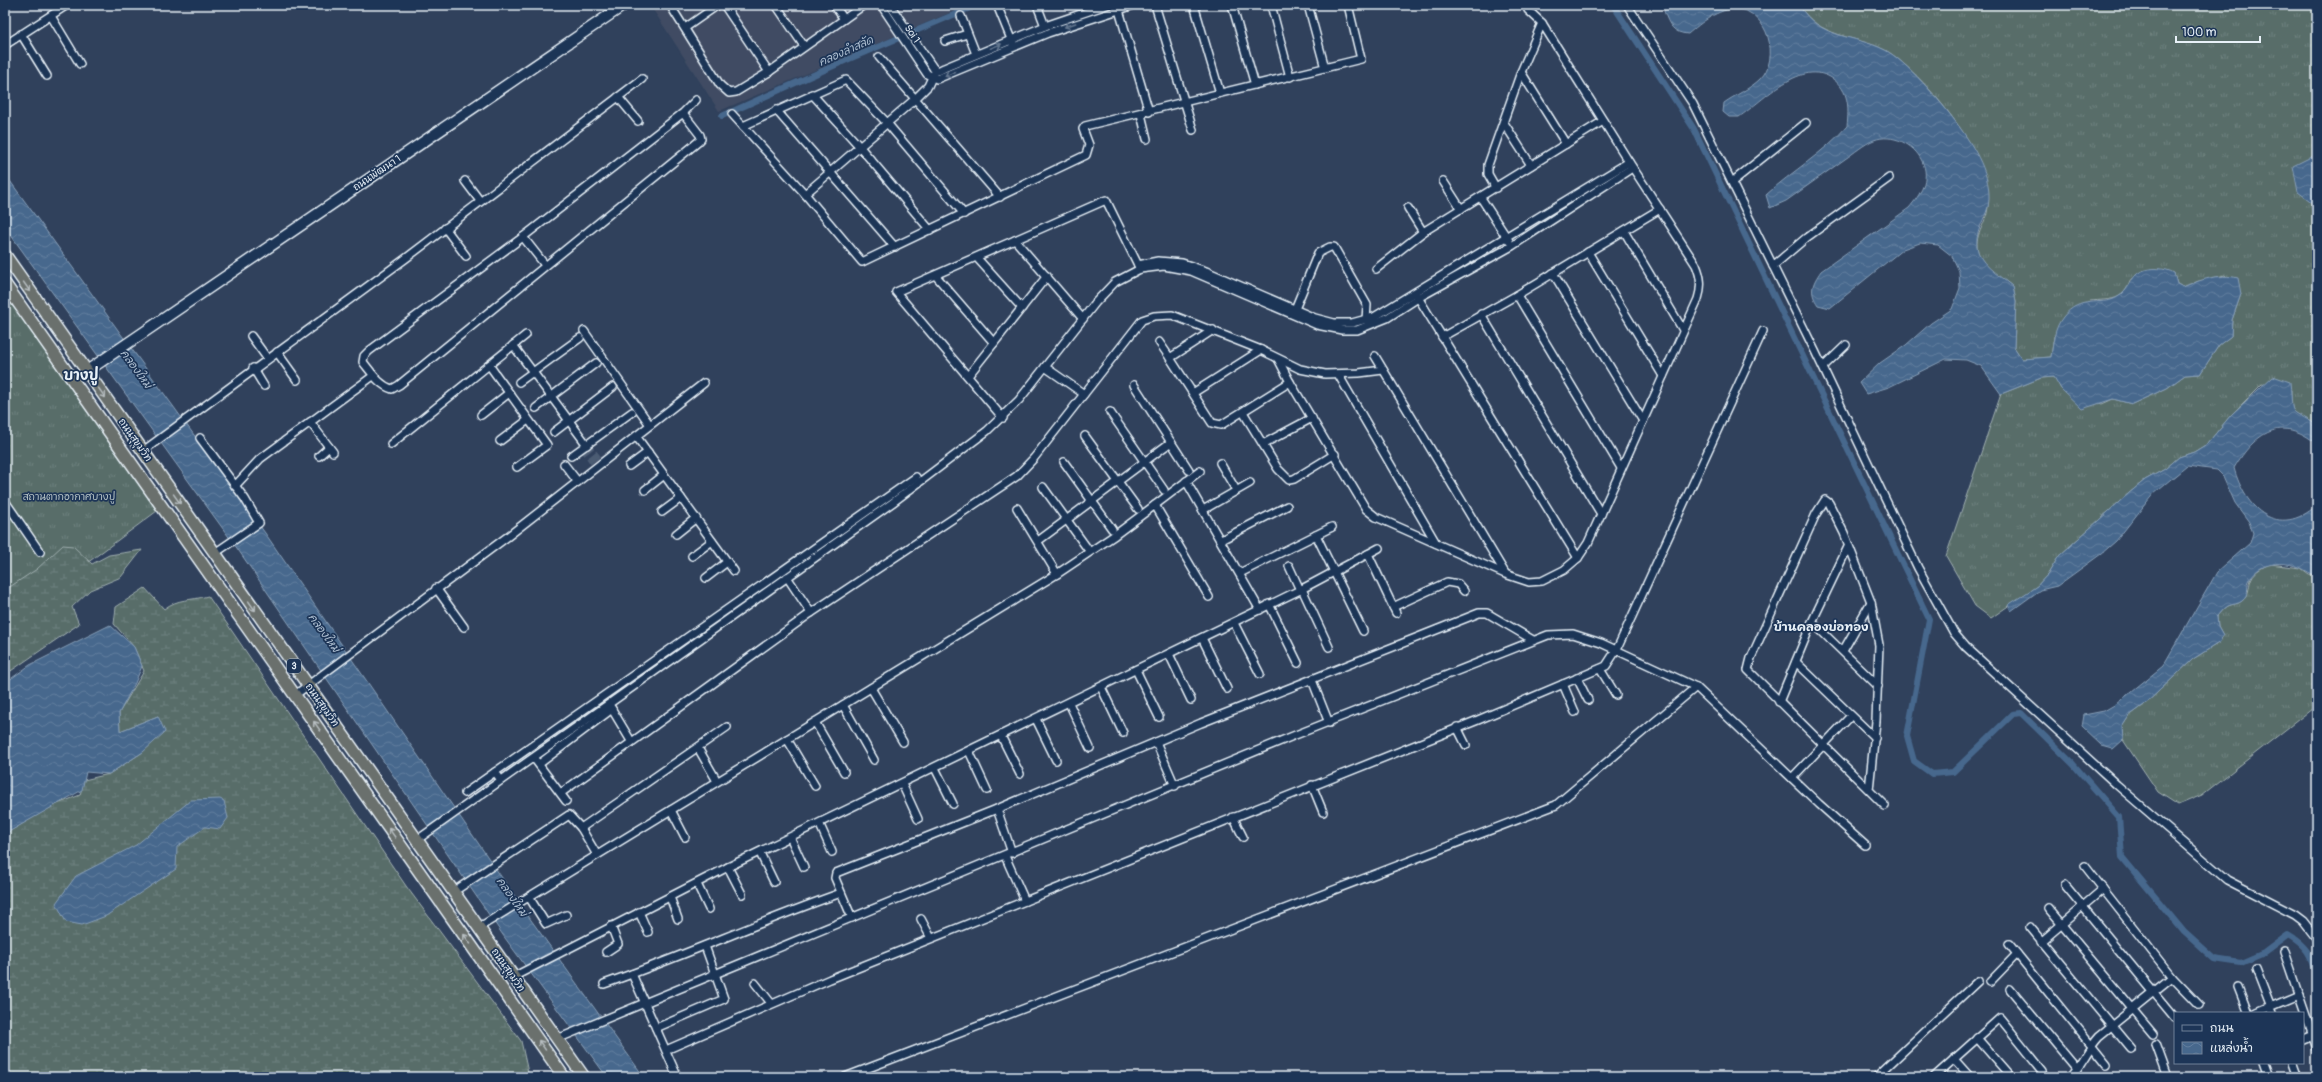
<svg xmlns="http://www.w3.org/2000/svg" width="2322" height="1082" font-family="Pangolin,'Playpen Sans Thai',sans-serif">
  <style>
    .built { fill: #414c63 }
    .grass { fill: url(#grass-tufts); stroke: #a0afb0 }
    .wetland { fill: url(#wetland-marsh); stroke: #a0afb0 }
    .water { fill: url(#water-waves); stroke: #879fb8 }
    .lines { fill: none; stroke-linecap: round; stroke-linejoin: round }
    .canal { stroke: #47688d; stroke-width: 6 }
    .minor-tunnel { stroke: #4c5b73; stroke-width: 7; stroke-dasharray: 7 3.5; stroke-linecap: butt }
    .minor-casing { stroke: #e8f1f8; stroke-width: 10 }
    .secondary-casing { stroke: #e8f1f8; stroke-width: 13 }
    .trunk-casing { stroke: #e8f1f8; stroke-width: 14 }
    .minor { stroke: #1d3557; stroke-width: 7 }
    .secondary { stroke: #1d3557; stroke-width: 10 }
    .trunk { stroke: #6b706d; stroke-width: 11 }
    .oneway { stroke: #64778f }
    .oneway2 { stroke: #b6bdc0 }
    .labels { text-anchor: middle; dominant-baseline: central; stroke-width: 3.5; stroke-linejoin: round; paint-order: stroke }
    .shield { fill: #1d3557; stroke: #abb9c8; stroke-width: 1 }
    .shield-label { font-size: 9px; font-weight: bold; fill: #e8f1f8 }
    .street-label { font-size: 10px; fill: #e8f1f8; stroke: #1d3557 }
    .park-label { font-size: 10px; fill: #b6c3c6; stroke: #1d3557 }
    .water-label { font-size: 11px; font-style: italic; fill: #b0c1d3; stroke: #1d3557 }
    .quarter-label { font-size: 12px; font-weight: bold; fill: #e8f1f8; stroke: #1d3557 }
    .district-label { font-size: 14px; font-weight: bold; fill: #e8f1f8; stroke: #1d3557 }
  </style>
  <defs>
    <pattern id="grass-tufts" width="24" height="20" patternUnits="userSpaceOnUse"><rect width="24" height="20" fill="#586d69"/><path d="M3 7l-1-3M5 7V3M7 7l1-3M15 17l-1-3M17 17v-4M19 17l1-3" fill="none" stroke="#70827f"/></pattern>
    <pattern id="wetland-marsh" width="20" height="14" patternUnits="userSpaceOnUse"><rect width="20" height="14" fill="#586d69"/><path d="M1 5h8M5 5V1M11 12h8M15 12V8" fill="none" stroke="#70827f"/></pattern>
    <pattern id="water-waves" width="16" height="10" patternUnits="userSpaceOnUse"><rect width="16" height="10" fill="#47688d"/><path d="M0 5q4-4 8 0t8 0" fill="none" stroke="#627e9e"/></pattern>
  </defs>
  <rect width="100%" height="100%" fill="#30415c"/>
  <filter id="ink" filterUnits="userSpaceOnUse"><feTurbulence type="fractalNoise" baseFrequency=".025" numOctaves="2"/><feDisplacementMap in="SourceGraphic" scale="8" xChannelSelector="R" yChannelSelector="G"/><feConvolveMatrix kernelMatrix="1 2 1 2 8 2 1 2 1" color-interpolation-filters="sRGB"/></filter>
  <g filter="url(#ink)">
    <path class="built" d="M650,5H968L719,111Z"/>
    <g class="grass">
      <path d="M1799,5H2317V425C2296,412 2290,419 2291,390L2262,384L2231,415L2207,444L2194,452L2179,457L2165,469L2145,480L2128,494L2059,556L2048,574L2037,586L1991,618L1975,606L1946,556L2001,394L2041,378L2055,377L2061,389L2102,404L2113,399L2132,404L2167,388L2185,375L2200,374L2219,345L2231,336L2232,320L2241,294L2225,275L2195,282L2183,287L2177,284L2174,273L2131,279C2123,302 2111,299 2090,301L2054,336L2051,357L2022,359L2014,347L2016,301L2013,287C2003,278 1987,271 1981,259C1971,240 1982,231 1987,213C1994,183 1973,145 1955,121C1941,101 1906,61 1885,50C1854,35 1819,38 1799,5Z"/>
      <path d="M5,295L157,511L5,624Z"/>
      <path d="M2270,564L2301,568L2309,574L2317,575V705L2202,795L2178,805L2158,792L2123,740L2122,727L2129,716L2144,705L2193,659L2220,642L2223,635L2218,626L2217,617C2220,614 2224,608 2228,606C2232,604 2239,604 2242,601C2256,590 2240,576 2270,564Z"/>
    </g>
    <g class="wetland">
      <path d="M63,545L73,546L92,564L109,555L142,550L121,577L90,590L72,607L79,624L5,675V590L37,569Z"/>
      <path d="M145,588L164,609C178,598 190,601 208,596L406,886L521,1041L529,1077H5V834L50,807L80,795L84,780L109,774L143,752L158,716L120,731L119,713L144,671L134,647L114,624L116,607Z"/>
    </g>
    <g class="water">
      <path d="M1669,5H1799C1820,40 1854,34 1885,50C1905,60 1942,103 1955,121C1971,142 1990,171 1989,198C1989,209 1984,217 1980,227C1968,259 1992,269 2013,287L2016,301L2014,347L2022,359L2051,357C2053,344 2054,328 2063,317C2080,295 2100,306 2116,298C2132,290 2129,276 2142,271C2151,267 2166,268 2174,273L2177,284L2183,287C2200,280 2219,273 2238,278L2241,294L2232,320L2231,336L2219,345L2200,374L2185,375L2167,388L2132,404L2113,399L2082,409L2061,389L2054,377L2041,378L2001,394L1981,366L1966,360L1946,359L1889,387L1866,394L1859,383L1880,363L1906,345L1931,323L1952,309L1960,288L1959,271L1952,256L1938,245L1920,243L1903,249L1830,308L1818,305C1809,292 1812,284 1821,271L1909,208C1920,195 1931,179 1922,161C1914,144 1892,133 1874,140C1864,144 1854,153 1845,159C1825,173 1806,187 1786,201L1770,208L1766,195C1793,170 1823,154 1847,126C1849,107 1849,91 1833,79C1802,57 1764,100 1739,117H1729L1723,112L1724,103C1735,95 1750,89 1760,79C1781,59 1768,11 1737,9C1718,8 1701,23 1688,34C1673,33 1669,25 1664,11Z"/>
      <path d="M2317,154V206L2298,192L2293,166Z"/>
      <path d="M5,174L265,533L531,920L644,1077H607L505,938L239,551L5,227Z"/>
      <path d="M2273,376L2290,382C2294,419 2286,406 2317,425V444C2281,414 2255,433 2234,468C2245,509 2278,540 2317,505V575C2310,574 2307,571 2301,568C2284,560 2257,562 2249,581C2246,588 2250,595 2242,601C2239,604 2232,604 2228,606C2224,608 2220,614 2217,617L2218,626L2223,635L2220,642L2193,659L2144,705L2129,716L2122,727L2123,740L2113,749L2102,746L2082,727L2084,715L2104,711L2116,704L2163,666L2217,572L2250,543L2253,533L2249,522L2235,503L2223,476L2217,470L2187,466L2154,493L2116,541L2101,554L2057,586L2040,590L2011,611L2008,605L2037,586L2048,574L2059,556L2128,494L2145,480L2165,469L2179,457L2194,452L2207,444L2231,415Z"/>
      <path d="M110,625L134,647L142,666L135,683L119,713L120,731L158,716L165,732L143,752L109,774L86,772L82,790L5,834V683L30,665Z"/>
      <path d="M220,799L224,801L228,818L220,829L205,827L177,847L176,869L106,916L82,925L66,922L56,903L76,876L136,845L191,800Z"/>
    </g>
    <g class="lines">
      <g class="canal">
        <path d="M1613,5L1694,129L1929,619L1907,736L1914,761L1932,774L1953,772L2013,714L2021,713L2073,764L2119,817L2122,857L2184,932L2214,959L2241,963L2264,953L2288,935C2307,946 2311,955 2317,975"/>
        <path d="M722,116L849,59L977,5"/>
      </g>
      <g class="minor-tunnel">
        <path d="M587,445L602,463"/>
        <path d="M583,448L597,467"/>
      </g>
      <defs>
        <g id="minor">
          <path d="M670,5L720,85L729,93L736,92L769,72L864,5"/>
          <path d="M724,5L769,72"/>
          <path d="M776,5L804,46"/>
          <path d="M834,5L844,19"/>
          <path d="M881,5L927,74L937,79L1048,33L1134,5"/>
          <path d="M890,5L934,69"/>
          <path d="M997,5L1013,44"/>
          <path d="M1037,5L1045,26"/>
          <path d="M1155,5L1193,130"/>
          <path d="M1194,5L1220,93"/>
          <path d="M1232,5L1255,85"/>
          <path d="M1271,5L1290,77"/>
          <path d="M1308,5L1325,68"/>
          <path d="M1627,5L1693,104L1815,351L1918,568L1954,633L1966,647L2117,785L2227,880L2295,915L2303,921L2317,939"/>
          <path d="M1119,10L1149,112"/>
          <path d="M1528,10L1542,23"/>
          <path d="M51,16L80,64"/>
          <path d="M961,16L976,54"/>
          <path d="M685,28L718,5"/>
          <path d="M21,34L47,76"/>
          <path d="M945,41L967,34"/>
          <path d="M5,45L67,5"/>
          <path d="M879,57L1000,197"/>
          <path d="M934,69L938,71L944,68L1045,26L1107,5"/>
          <path d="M1521,72L1566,144"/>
          <path d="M812,94L860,147L930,230"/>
          <path d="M618,97L638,121"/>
          <path d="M776,110L895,247"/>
          <path d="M683,113L700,135L701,139L698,142L399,385L392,389C379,385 372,373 363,362L364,356L369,351L523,237L683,113L696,100"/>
          <path d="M732,114L805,194L862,262L1086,155L1089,145L1083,129L1085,126L1361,59L1348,5"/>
          <path d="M1141,114L1147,139"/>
          <path d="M1504,123L1531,165"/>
          <path d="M743,126L846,80L887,123L964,214"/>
          <path d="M465,181L480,201"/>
          <path d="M1443,181L1461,209"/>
          <path d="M1732,182L1806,123"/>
          <path d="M805,194L915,99L928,86L933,75"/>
          <path d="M1481,198L1509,241"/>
          <path d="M1408,208L1423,232"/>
          <path d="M445,228L466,256"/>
          <path d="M1624,231L1683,330"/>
          <path d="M523,237L545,265"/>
          <path d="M1015,240L1106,200L1140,269"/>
          <path d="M1588,252L1663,376"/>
          <path d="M977,258L1022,308"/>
          <path d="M1138,265L1158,261L1182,263L1206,271L1315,318L1334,323H1352L1374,317L1629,162"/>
          <path d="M1773,266L1806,238L1889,178"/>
          <path d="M1376,269L1423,232L1603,121"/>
          <path d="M1553,273L1643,421"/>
          <path d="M936,276L994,343"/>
          <path d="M1416,294L1578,558"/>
          <path d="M1517,295L1621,468"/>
          <path d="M1295,309L1318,253L1330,247H1334L1367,305L1366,320"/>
          <path d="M1481,314L1601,514"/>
          <path d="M1213,330L1170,358L1212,423L1221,425L1290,382"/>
          <path d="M584,331L650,425"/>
          <path d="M251,336L267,358"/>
          <path d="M1442,337L1517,295L1660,209"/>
          <path d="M1159,342L1170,358"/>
          <path d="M513,345L587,445"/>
          <path d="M277,352L297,380"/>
          <path d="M1375,356L1505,573"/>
          <path d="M1278,359L1290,382L1366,509L1376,517L1505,574L1529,582L1542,581L1564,570L1578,558L1588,543L1698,299C1702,286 1701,277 1696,265L1629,162L1542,23L1521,72L1488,165V174L1496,188"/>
          <path d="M489,365L547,445L517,467"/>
          <path d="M1045,367L1084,394"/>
          <path d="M1823,367L1846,345"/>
          <path d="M253,368L264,386"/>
          <path d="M1338,374L1436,543"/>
          <path d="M968,376L1047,276"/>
          <path d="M519,382L580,338"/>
          <path d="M1134,385L1189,470"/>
          <path d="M1193,393L1261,350"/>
          <path d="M536,408L596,363"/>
          <path d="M1110,412L1164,490"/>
          <path d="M1243,412L1278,469L1289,480L1294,479L1335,454"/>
          <path d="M481,415L509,393"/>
          <path d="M1003,418L896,292L1015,240L1083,319"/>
          <path d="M310,422L333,452"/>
          <path d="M554,432L613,387"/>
          <path d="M636,436L734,571"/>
          <path d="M1085,436L1138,509"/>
          <path d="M200,438L245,499L259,523L215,553"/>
          <path d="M500,441L528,420"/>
          <path d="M391,444L526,335"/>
          <path d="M1263,444L1312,418"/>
          <path d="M143,451L405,259L642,79"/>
          <path d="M319,456L329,447"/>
          <path d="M571,456L632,412"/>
          <path d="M1064,462L1112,529"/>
          <path d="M1220,463L1236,490"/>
          <path d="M564,464L578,482"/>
          <path d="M629,466L648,452"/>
          <path d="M1186,481L1260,610"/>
          <path d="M235,486L260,459L373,376"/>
          <path d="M1043,487L1087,548"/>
          <path d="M645,490L664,475"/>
          <path d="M5,501L40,552"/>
          <path d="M1155,505L1200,471"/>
          <path d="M1017,508L1057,574"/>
          <path d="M1203,510L1250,483"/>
          <path d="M662,512L681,498"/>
          <path d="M676,534L696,518"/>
          <path d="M1316,535L1363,631"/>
          <path d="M1221,540L1287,506"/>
          <path d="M1038,541L1171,442"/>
          <path d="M1368,554L1396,613"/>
          <path d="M692,556L712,541"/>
          <path d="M1289,566L1300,590"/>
          <path d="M1240,573L1332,527"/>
          <path d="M787,577L811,613"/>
          <path d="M706,578L727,562"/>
          <path d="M436,588L464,627"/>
          <path d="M1302,589L1329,647"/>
          <path d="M1269,604L1298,663"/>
          <path d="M1393,607L1447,582L1458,584L1464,591"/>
          <path d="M1812,622L1878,686"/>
          <path d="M1234,623L1260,674"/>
          <path d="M1202,638L1227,689"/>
          <path d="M1843,651L1871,602"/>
          <path d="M1169,654L1191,700"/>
          <path d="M1796,662L1875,738"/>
          <path d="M1600,669L1616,695"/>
          <path d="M1136,670L1159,717"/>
          <path d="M1577,678L1588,700"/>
          <path d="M1312,680L1329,723"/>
          <path d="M1563,684L1575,712"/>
          <path d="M1101,687L1123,733"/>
          <path d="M871,688L903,742"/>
          <path d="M295,695L507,537L704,383"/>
          <path d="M1779,702L1812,622L1848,547"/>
          <path d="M1069,703L1090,748"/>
          <path d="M843,705L874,760"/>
          <path d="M610,706L631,741"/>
          <path d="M1036,719L1056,760"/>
          <path d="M815,722L844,772"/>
          <path d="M1457,727L1466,745"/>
          <path d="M1001,736L1020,774"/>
          <path d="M787,739L815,786"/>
          <path d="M1156,742L1175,786"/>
          <path d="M698,748L717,781"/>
          <path d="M969,751L987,790"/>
          <path d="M536,761L566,801"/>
          <path d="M539,764L612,709"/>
          <path d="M935,768L953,804"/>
          <path d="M1792,778L1848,719"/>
          <path d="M501,780L495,772L916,477"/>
          <path d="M902,784L918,819"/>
          <path d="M1312,785L1323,812"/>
          <path d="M1869,790L1876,721L1879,645L1871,602L1844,533L1829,503L1825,500L1816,514L1751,658L1748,670L1885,806"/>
          <path d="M465,793L495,772"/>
          <path d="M561,793L811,613L1017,476L1034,458L1142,320L1154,316L1172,315L1261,350L1300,369L1325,374L1359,373L1383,370"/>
          <path d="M997,809L1012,853"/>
          <path d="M671,810L685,837"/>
          <path d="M1233,817L1243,837"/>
          <path d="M820,825L832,852"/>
          <path d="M581,828L727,727"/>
          <path d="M791,839L804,867"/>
          <path d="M417,840L892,503L987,431L1019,400L1096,302L1115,282L1140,269L1164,266L1191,271L1317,325L1342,330H1357L1387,318L1418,298L1512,246L1632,168"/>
          <path d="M760,853L774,882"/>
          <path d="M1005,856L1025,901"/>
          <path d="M2085,866L2172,977L2199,1005"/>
          <path d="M728,867L742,894"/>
          <path d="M697,884L709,909"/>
          <path d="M2065,885L2175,1018"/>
          <path d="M453,892L569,815L581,828L597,855"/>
          <path d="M529,897L546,924L566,915"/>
          <path d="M670,897L678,919"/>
          <path d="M2048,908L2153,1034"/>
          <path d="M639,912L648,932"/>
          <path d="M852,918L835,878L836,873L997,809L1201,723L1479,613H1487L1533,640"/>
          <path d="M921,919L931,938"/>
          <path d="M2030,927L2131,1049"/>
          <path d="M478,928L1057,574L1115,535L1155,505L1209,597"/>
          <path d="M2041,942L2103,889"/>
          <path d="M2009,944L2107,1065"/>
          <path d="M606,952L618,944L611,926"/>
          <path d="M2284,952L2317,1049"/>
          <path d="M2256,969L2273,1013"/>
          <path d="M632,974L677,1076"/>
          <path d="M513,977L728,867L1300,590L1379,548"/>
          <path d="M1990,982L2017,954"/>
          <path d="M755,983L771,1003"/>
          <path d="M604,984C684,956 761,921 841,893"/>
          <path d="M2238,987L2248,1013"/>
          <path d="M2010,989L2076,1068"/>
          <path d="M2256,1013L2299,995"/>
          <path d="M656,1028L724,999L705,946"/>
          <path d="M1977,1038L2011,1077"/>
          <path d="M557,1039L1293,736L1548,635L1573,634L1601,643L1696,687L1819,804L1865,845"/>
          <path d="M2303,1040L2313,1036"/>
          <path d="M2156,1044L2168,1077"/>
          <path d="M666,1050L830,979L1478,720L1606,666L1617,649L1763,331"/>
          <path d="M1954,1059L1970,1077"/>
          <path d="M2263,1063L2268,1077"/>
          <path d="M2292,1063L2297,1077"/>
          <path d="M845,1077L1556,805L1696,687"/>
          <path d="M1876,1077L1978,981"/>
          <path d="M1934,1077L2000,1018L2043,1071"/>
          <path d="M2069,1077C2081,1065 2087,1049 2099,1036L2172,977"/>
        </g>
        <path id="secondary" d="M87,371L624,5"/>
        <g id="trunk">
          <path d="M5,255L584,1077"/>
          <path d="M5,284L564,1077"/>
        </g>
      </defs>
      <use href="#minor" class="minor-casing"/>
      <use href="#secondary" class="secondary-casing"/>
      <use href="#trunk" class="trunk-casing"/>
      <use href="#minor" class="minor"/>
      <use href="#secondary" class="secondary"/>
      <use href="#trunk" class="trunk"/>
    </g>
    <defs><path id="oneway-shaft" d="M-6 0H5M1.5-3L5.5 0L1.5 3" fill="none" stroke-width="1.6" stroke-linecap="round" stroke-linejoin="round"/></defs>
    <g class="oneway">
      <use href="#oneway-shaft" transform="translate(1070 25) rotate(160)"/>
      <use href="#oneway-shaft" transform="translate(996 46) rotate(-22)"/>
      <use href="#oneway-shaft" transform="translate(950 74) rotate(155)"/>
    </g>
    <g class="oneway2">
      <use href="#oneway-shaft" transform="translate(27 287) rotate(55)"/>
      <use href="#oneway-shaft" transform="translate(102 393) rotate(55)"/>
      <use href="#oneway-shaft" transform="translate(177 499) rotate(55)"/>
      <use href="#oneway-shaft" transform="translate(252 606) rotate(55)"/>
      <use href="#oneway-shaft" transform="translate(317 726) rotate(-125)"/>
      <use href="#oneway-shaft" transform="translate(392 833) rotate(-125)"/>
      <use href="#oneway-shaft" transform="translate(467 939) rotate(-125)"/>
      <use href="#oneway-shaft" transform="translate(542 1045) rotate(-125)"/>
    </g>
  </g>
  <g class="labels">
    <rect class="shield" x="287" y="659" width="14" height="14" rx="3"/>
    <g class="shield-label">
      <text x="294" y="666">3</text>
    </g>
    <g class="street-label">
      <text transform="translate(912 34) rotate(56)">Soi 1</text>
      <text transform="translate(377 173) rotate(-34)">ถนนพัฒนา 1</text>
      <text transform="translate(135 440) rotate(55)">ถนนสุขุมวิท</text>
      <text transform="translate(322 705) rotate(55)">ถนนสุขุมวิท</text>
      <text transform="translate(508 970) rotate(55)">ถนนสุขุมวิท</text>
    </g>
    <g class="park-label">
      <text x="69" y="497">สถานตากอากาศบางปู</text>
    </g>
    <g class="water-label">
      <text transform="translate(846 51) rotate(-24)">คลองลำสลัด</text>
      <text transform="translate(136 369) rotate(54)">คลองใหม่</text>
      <text transform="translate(324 633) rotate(54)">คลองใหม่</text>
      <text transform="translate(512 897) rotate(55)">คลองใหม่</text>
    </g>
    <g class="quarter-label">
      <text x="1821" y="627">บ้านคลองบ่อทอง</text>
    </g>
    <g class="district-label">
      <text x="81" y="375">บางปู</text>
    </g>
  </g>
  <rect width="2322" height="1082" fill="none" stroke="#1d3557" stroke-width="20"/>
  <rect x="10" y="10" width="2302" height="1062" fill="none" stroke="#e8f1f8" stroke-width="1.5" filter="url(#ink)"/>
  <rect x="2174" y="1012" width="130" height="52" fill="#1d3557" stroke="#6e8097"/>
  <rect x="2182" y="1025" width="20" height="6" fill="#1d3557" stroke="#6e8097"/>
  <text x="2210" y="1032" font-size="12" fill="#e8f1f8">ถนน</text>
  <rect x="2182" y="1042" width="20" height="12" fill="url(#water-waves)" stroke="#6e8097"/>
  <text x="2210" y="1052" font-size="12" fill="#e8f1f8">แหล่งน้ำ</text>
  <path d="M2176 36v6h84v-6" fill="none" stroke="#e8f1f8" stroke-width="2"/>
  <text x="2182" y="36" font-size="12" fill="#e8f1f8" stroke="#1d3557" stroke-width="3" paint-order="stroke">100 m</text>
</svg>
